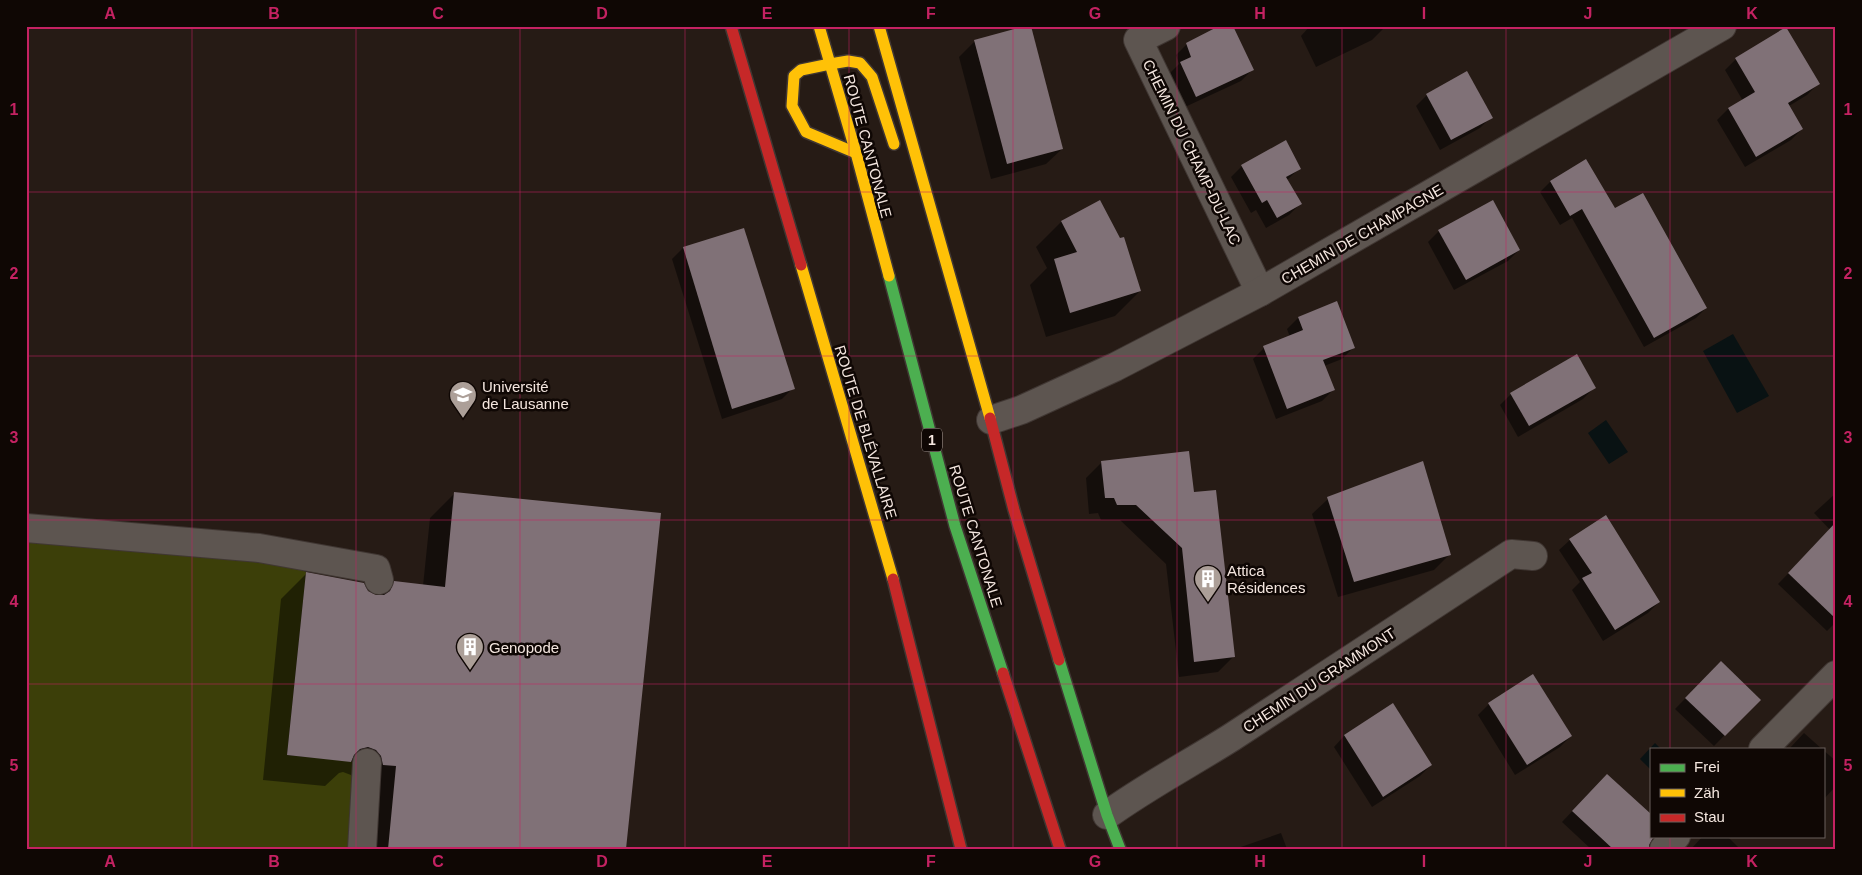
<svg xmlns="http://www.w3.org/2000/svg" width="1862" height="875" font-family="Arial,sans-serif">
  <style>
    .green { fill: #3c3f09 }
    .water { fill: #091213 }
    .shadow { fill: #0007 }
    .building { fill: #807177 }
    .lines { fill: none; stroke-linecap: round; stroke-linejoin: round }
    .street-casing { stroke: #403733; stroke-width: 30 }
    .fast-casing { stroke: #403733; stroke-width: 14 }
    .slow-casing { stroke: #403733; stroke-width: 14 }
    .jam-casing { stroke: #403733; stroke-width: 14 }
    .street { stroke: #5d5550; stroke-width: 28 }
    .fast { stroke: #4caf50; stroke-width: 11 }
    .slow { stroke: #ffc107; stroke-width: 11 }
    .jam { stroke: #c62828; stroke-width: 11 }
    .grid { fill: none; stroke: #c42262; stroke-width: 1; stroke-opacity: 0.55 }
    .labels { text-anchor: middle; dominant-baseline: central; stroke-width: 5; stroke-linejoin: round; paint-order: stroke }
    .shield { fill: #0f0704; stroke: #afa39d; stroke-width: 1 }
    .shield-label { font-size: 14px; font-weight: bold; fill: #f4e6df }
    .street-label { font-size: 15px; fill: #f4e6df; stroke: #0f0704 }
    .poi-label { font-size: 15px; fill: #f4e6df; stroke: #0f0704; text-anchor: start }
    .neatline { fill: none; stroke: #c42262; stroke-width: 2 }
    .grid-label { font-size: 16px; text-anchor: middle; font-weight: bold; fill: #c42262 }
  </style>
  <rect width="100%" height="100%" fill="#261b15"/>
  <path class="green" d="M26,528L259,548L306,572L287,755L367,763L362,849H26Z"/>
  <g class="water">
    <path d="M1733,334L1769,396L1737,413L1703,351Z"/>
    <path d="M1606,420L1628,452L1609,464L1588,433Z"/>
    <path d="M1655,743L1661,749H1651V770L1640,759Z"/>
  </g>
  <g class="shadow">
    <path d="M1310,26H1381L1383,29L1372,40L1316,67L1301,36Z"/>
    <path d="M975,41L1062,149L1046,164L991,179L959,57Z"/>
    <path d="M1187,44L1252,70L1241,81L1185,107L1169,74L1179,64L1176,55Z"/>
    <path d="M1736,59L1818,84L1807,95L1789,106L1802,129L1791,140L1745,167L1717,120L1728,109L1743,101L1725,70Z"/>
    <path d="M1427,95L1491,117L1480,128L1440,150L1416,106Z"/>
    <path d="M1242,166L1300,168L1287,180L1300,204L1289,215L1266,228L1256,210L1251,213L1231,177Z"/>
    <path d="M1550,182L1615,210L1706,308L1696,318L1644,347L1572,218L1560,225L1540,192Z"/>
    <path d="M1099,202L1140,291L1115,316L1046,337L1030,285L1047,268L1036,247L1061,222Z"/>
    <path d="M1439,231L1519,250L1508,261L1454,290L1428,242Z"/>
    <path d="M683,248L793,388L782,399L722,419L672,259Z"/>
    <path d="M1336,303L1353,348L1342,359L1324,366L1333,390L1322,401L1276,419L1253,359L1264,348L1290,337L1287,329L1298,318Z"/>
    <path d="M1594,388L1583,399L1518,437L1500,405L1511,394Z"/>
    <path d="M1101,463L1193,494L1233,657L1218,672L1179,677L1166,564L1120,520H1101L1098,513L1089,514L1086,478Z"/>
    <path d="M455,493L624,849H366L356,781L351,775L343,772L339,773L325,786L263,780L281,599L306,574L367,592L375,596H381L395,583L423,586L430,518Z"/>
    <path d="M1836,493V536L1814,513Z"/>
    <path d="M1328,499L1449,555L1434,570L1338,597L1312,514Z"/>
    <path d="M1570,540L1659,602L1648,613L1603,641L1572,590L1580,582L1559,550Z"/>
    <path d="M1811,550L1836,552V622L1827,631L1778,584Z"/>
    <path d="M1721,662L1759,700L1714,746L1675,709Z"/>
    <path d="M1489,704L1571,736L1560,747L1515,775L1478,715Z"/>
    <path d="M1393,705L1431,765L1420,776L1372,807L1334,747L1344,736Z"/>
    <path d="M1804,733L1822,749H1789Z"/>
    <path d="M1823,750L1836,761V786L1823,800Z"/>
    <path d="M1596,786L1651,836V838L1614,849H1591L1562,822Z"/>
    <path d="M1281,833L1287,849H1235Z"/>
    <path d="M1703,836H1727L1740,849H1691Z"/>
  </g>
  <g class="building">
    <path d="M1025,26H1031L1063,149L1007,164L974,40Z"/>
    <path d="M1219,26H1233L1254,70L1196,97L1180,62L1191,57L1186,43Z"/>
    <path d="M1786,27L1820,84L1788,103L1803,129L1756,157L1728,108L1755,92L1735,58Z"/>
    <path d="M1467,71L1493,118L1451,140L1426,94Z"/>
    <path d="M1286,140L1301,169L1286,177L1302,204L1277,218L1267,200L1262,203L1241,165Z"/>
    <path d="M1586,159L1615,208L1643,193L1707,308L1654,338L1582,209L1570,216L1550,181Z"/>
    <path d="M1100,200L1120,238L1124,237L1141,291L1070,313L1054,259L1077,252L1061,221Z"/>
    <path d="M1493,200L1520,250L1466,280L1438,230Z"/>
    <path d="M744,228L795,389L732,409L683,247Z"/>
    <path d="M1337,301L1355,348L1323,360L1335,390L1287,409L1263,346L1303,330L1298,317Z"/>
    <path d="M1577,354L1596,388L1529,426L1510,393Z"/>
    <path d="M1189,451L1194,492L1216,490L1235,657L1194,662L1182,548L1136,505H1117L1114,498H1105L1101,461Z"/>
    <path d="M1423,461L1451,555L1354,582L1327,497Z"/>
    <path d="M454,492L661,513L626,849H388L396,766L383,765L381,756L376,750L368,747L360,749L354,755L351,762L287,755L306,572L364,583L368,591L376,595H384L390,591L394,581L445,587Z"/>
    <path d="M1606,515L1660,602L1615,630L1582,578L1592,573L1569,539Z"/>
    <path d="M1836,522V619L1788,573Z"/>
    <path d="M1721,661L1761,700L1725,736L1685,698Z"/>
    <path d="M1533,674L1572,736L1527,765L1488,703Z"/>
    <path d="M1393,703L1432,765L1383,797L1344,735Z"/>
    <path d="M1607,774L1651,814V836H1654L1649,845V849H1613L1572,811Z"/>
  </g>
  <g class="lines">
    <defs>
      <g id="street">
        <path d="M1166,26L1138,40L1260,292"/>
        <path d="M991,420L1021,410L1115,367L1260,292L1722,26"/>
        <path d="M26,528L259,548L376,569L379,580"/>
        <path d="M1763,749L1836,675"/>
        <path d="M1107,815C1147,786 1191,763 1232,737C1326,676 1418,615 1511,554L1533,556"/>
        <path d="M362,849L367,763"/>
        <path d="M1664,849L1676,836"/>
      </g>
      <g id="fast">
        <path d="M889,276L955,526L1003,673"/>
        <path d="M1059,660L1107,815L1120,849"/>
      </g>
      <g id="slow">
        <path d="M819,26L856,153L889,276"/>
        <path d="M879,26L990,418"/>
        <path d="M856,153L806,132L792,106L794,76L801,70L830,64L848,61L860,63L872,77L894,144"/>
        <path d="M801,265L893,579"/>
      </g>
      <g id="jam">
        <path d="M731,26L801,265"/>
        <path d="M990,418L1014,510L1059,660"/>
        <path d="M893,579L961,849"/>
        <path d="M1003,673L1060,849"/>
      </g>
    </defs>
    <use href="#street" class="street-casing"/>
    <use href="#fast" class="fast-casing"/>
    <use href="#slow" class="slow-casing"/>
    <use href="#jam" class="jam-casing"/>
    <use href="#street" class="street"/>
    <use href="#fast" class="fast"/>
    <use href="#slow" class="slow"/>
    <use href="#jam" class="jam"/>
  </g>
  <path class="grid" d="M192,26V849M356,26V849M520,26V849M685,26V849M849,26V849M1013,26V849M1177,26V849M1342,26V849M1506,26V849M1670,26V749M26,192H1836M26,356H1836M26,520H1836M26,684H1836M1670,836V849"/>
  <defs>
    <symbol id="university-pin" viewBox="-11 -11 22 30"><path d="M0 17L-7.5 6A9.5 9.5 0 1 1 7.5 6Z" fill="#ac9f98" stroke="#0f0704"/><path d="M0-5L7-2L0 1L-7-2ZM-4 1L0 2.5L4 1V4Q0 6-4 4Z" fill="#fff"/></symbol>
    <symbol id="building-pin" viewBox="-11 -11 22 30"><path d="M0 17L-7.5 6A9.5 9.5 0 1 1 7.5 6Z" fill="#ac9f98" stroke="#0f0704"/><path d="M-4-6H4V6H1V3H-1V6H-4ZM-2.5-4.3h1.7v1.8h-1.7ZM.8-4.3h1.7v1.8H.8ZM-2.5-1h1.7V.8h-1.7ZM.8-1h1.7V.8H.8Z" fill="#fff"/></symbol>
  </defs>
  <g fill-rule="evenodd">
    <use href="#university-pin" x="447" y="379" width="32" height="43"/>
    <use href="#building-pin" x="1192" y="563" width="32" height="43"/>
    <use href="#building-pin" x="454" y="631" width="32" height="43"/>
  </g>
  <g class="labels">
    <rect class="shield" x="922" y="428.5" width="20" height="23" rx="4"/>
    <g class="shield-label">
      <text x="932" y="440">1</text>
    </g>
    <g class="street-label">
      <text transform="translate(868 146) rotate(75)">ROUTE CANTONALE</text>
      <text transform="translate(1192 152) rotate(64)">CHEMIN DU CHAMP-DU-LAC</text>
      <text transform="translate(1362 234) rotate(-30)">CHEMIN DE CHAMPAGNE</text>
      <text transform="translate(866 432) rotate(73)">ROUTE DE BLÉVALLAIRE</text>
      <text transform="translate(976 536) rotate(73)">ROUTE CANTONALE</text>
      <text transform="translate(1319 680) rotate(-33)">CHEMIN DU GRAMMONT</text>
    </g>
    <g class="poi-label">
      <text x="482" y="386">Université<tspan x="482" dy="17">de Lausanne</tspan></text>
      <text x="1227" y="570">Attica<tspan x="1227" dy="17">Résidences</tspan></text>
      <text x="489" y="647">Genopode</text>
    </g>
  </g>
  <rect width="1862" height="875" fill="none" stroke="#0f0704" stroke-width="55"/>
  <rect x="1650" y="748" width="175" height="90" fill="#0f0704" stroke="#6b605c"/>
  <rect x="1660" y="764" width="25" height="8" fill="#4caf50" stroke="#6b605c"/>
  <text x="1694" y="772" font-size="15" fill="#f4e6df">Frei</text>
  <rect x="1660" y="789" width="25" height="8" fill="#ffc107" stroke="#6b605c"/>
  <text x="1694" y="798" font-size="15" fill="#f4e6df">Zäh</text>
  <rect x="1660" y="814" width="25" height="8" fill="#c62828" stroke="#6b605c"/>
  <text x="1694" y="822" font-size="15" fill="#f4e6df">Stau</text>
  <rect x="28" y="28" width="1806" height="820" class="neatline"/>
  <g class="grid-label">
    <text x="110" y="19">A</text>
    <text x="274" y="19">B</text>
    <text x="438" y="19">C</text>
    <text x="602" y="19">D</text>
    <text x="767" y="19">E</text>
    <text x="931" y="19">F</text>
    <text x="1095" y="19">G</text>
    <text x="1260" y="19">H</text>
    <text x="1424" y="19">I</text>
    <text x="1588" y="19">J</text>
    <text x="1752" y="19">K</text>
    <text x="14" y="115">1</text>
    <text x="1848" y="115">1</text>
    <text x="14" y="279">2</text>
    <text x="1848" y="279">2</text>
    <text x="14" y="443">3</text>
    <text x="1848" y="443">3</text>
    <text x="14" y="607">4</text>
    <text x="1848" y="607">4</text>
    <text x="14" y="771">5</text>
    <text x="1848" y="771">5</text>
    <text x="110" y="867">A</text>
    <text x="274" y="867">B</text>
    <text x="438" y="867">C</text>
    <text x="602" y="867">D</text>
    <text x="767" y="867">E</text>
    <text x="931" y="867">F</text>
    <text x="1095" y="867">G</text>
    <text x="1260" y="867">H</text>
    <text x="1424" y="867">I</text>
    <text x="1588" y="867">J</text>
    <text x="1752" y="867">K</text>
  </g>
</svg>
